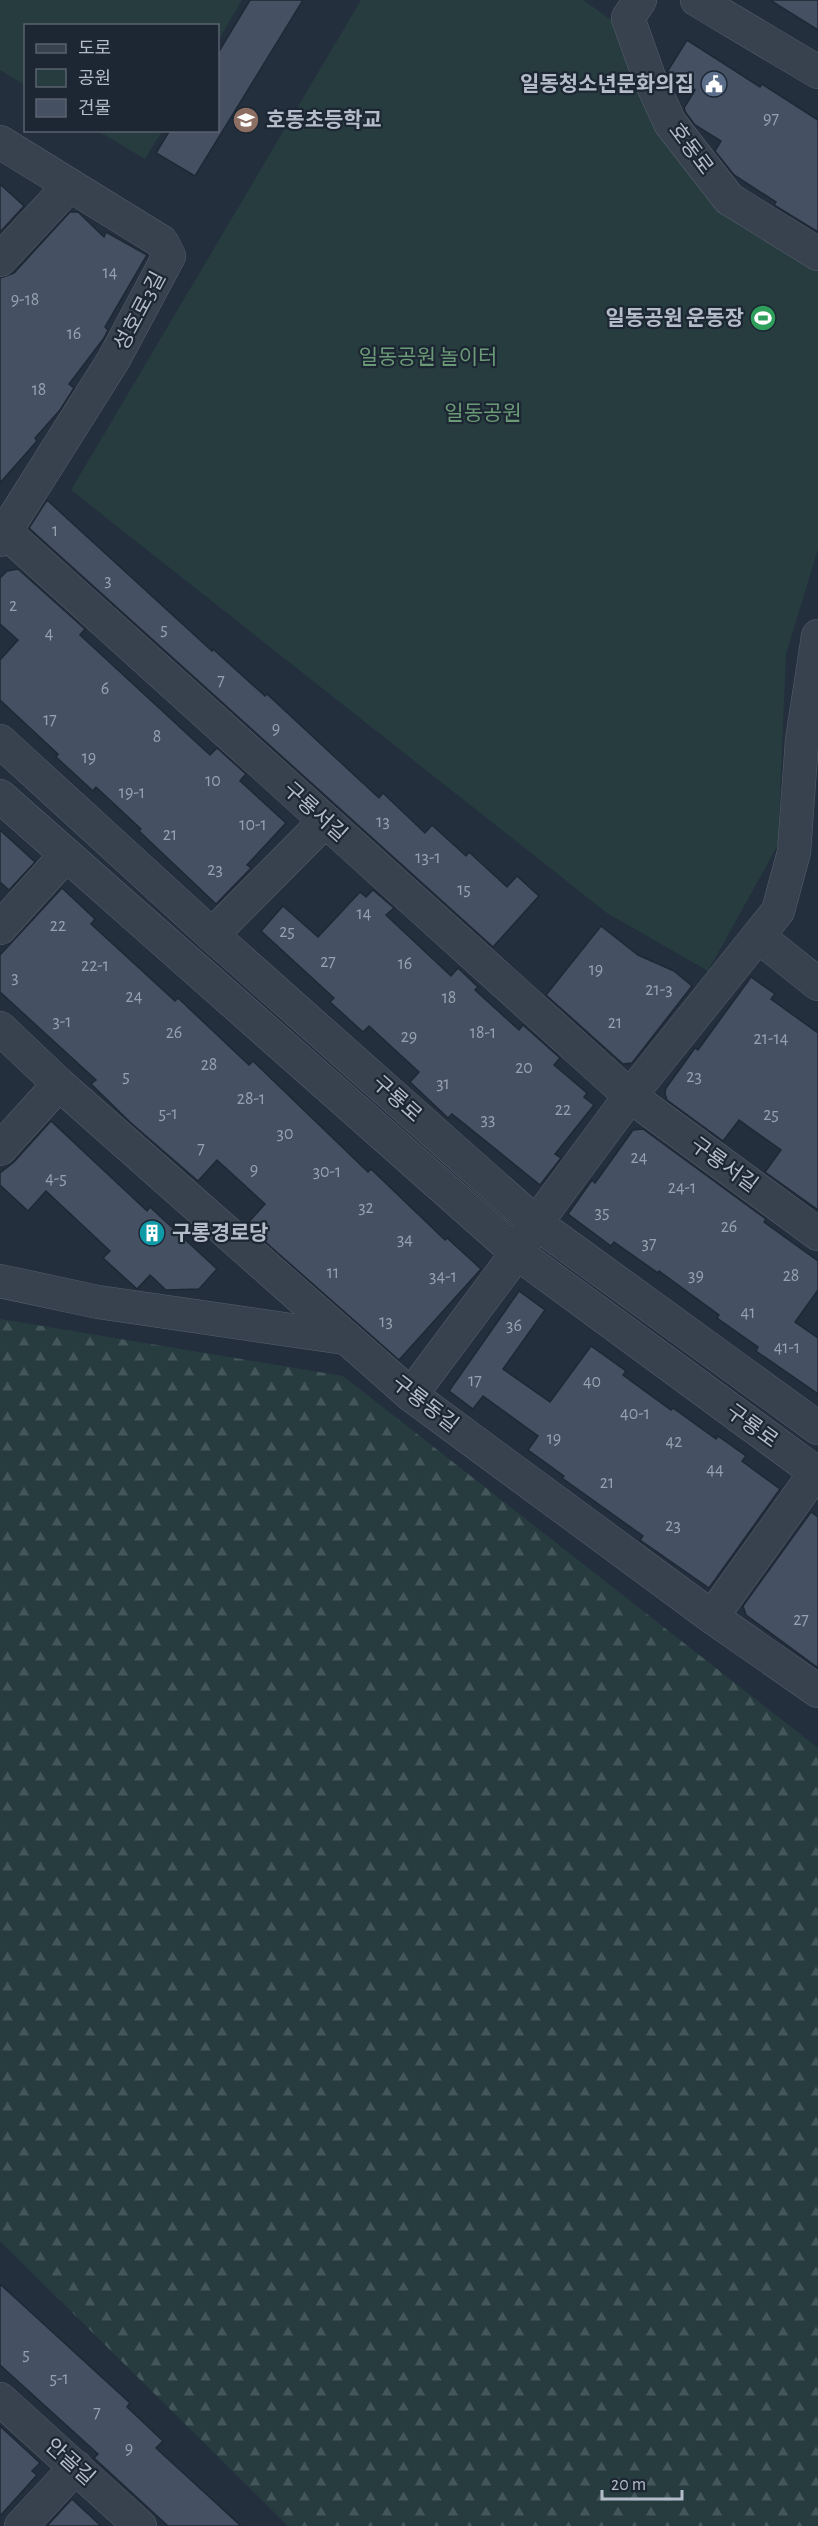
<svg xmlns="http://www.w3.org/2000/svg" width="818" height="2526" font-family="'Alegreya Sans','Noto Sans KR',sans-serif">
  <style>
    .forest { fill: url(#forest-firs) }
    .green { fill: #263c3f }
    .building { fill: #455162; stroke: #1f2835; stroke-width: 1.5 }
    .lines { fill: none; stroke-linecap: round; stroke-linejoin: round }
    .minor-casing { stroke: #565f6c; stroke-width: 34 }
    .minor { stroke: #38414e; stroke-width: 33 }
    .labels { text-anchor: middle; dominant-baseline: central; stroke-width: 4.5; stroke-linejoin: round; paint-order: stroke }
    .number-label { font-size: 18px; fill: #98a1af }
    .poi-label { font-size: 21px; font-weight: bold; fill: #b4bcc9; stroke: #1d2633; text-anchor: end }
    .street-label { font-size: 21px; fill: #b4bcc9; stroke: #1d2633 }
    .park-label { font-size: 21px; fill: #6b9a76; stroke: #1d2633 }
  </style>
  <defs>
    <pattern id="forest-firs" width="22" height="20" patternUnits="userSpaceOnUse" patternTransform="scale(1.5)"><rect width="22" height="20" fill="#263c3f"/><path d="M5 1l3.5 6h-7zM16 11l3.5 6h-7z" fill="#435659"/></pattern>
  </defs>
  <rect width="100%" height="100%" fill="#242f3e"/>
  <path class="forest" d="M0,1319L343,1376L818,1748V2526H288L0,2241Z"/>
  <g class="green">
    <path d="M0,0H242L218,41V26H26L25,85L0,70Z"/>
    <path d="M361,0H583L627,31L724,209L818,264V549L786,654L778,845L708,971L607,913L71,490Z"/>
    <path d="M98,131H162L145,159Z"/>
  </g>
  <g class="building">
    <path d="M250,0H303L195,176L156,153L170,130H218V53Z"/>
    <path d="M770,0H818V30Z"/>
    <path d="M687,40L760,87L762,84L818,120V232L774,205L776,202L734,175L715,151L721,141L695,125L686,113L684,108L695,90L667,72Z"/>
    <path d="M0,184L24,206L0,232Z"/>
    <path d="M70,212H78L104,237L106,232L147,255L105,327L108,330L104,338L69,384L74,388L60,410L35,438L37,441L0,483V278L14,273Z"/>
    <path d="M47,500L212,651L213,649L265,696L267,694L379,798L383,793L425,833L432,825L466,856L469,852L507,887L517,876L539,896L493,947L29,528Z"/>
    <path d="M18,569L85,629L80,635L210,755L217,748L246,774L240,781L286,823L247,865L251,868L216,904L139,831L141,829L96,787L93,791L56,757L58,754L0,700V660L18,640L0,624V578L7,571Z"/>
    <path d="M0,830L35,862L9,890L0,882Z"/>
    <path d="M62,888L95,919L91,924L175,1001L178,998L249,1065L253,1061L368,1172L371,1169L445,1240L447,1238L481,1269L399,1360L246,1225L265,1204L217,1160L198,1181L131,1123L91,1084L96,1080L0,992V955Z"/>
    <path d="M373,890L394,908L386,915L451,976L458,968L478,987L475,990L519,1030L523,1025L560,1058L554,1065L587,1093L584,1097L594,1105L555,1154L561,1158L540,1185L452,1114L448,1118L410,1082L419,1072L369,1026L363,1032L330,1002L334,998L261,931L283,906L318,937L360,892L366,897Z"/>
    <path d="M601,926L638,955L674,971L692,986L632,1063L623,1064L546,995Z"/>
    <path d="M751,977L775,994L771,999L818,1033V1210L765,1172L781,1150L739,1120L723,1141L667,1100L665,1094L666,1088L695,1048L698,1050Z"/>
    <path d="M51,1121L147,1211L150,1207L217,1269L199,1289L166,1290L150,1275L137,1289L103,1258L110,1251L46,1191L28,1211L0,1185V1173L14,1162Z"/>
    <path d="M643,1129L766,1219L764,1222L818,1261V1290L795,1322L818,1338V1394L756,1351L758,1347L717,1318L719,1315L659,1271L658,1273L614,1242L611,1246L568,1214L592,1180L595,1183L633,1130Z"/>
    <path d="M519,1291L545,1310L503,1369L550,1402L591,1346L626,1371L623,1375L671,1410L673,1408L716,1439L718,1436L746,1456L742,1461L780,1489L709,1588L640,1540L643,1536L562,1478L564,1476L528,1450L538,1436L483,1396L473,1409L449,1391Z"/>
    <path d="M811,1512L818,1517V1668L746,1615L743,1606Z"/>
    <path d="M0,2284L130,2403L127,2407L163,2441L156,2448L241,2526H168L94,2458L98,2454L0,2365Z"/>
    <path d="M0,2426L40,2463L32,2471L37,2475L0,2516Z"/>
    <path d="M72,2499L101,2526H47Z"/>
  </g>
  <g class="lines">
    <defs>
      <g id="minor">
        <path d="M640,0L628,18L649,77L670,123L729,199L818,254"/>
        <path d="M697,0L818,72"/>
        <path d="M0,142L162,242L169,256L114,359L0,540"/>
        <path d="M0,260L69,186"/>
        <path d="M0,527L630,1096L818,1234"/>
        <path d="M0,741L212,935L536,1223L818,1428"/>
        <path d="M0,796L517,1253L818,1474"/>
        <path d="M0,928L65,856"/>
        <path d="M212,935L325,821"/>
        <path d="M759,937L818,984"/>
        <path d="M0,1028L59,1084L411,1395L712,1617L818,1691"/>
        <path d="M0,1149L59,1084"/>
        <path d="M0,1281L98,1302L345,1338"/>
        <path d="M411,1395L517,1253L536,1223L630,1096L778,911L794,852L802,740L818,636"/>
        <path d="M712,1617L818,1469"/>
        <path d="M0,2399L140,2526"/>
        <path d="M21,2526L76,2467"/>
      </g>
    </defs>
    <use href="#minor" class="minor-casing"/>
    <use href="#minor" class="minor"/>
  </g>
  <defs>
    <symbol id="civic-disc" viewBox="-11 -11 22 22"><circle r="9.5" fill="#5c6f8a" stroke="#1d2633"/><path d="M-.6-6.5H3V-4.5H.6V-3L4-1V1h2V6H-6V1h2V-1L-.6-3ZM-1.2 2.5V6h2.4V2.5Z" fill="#fff"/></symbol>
    <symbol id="school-disc" viewBox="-11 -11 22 22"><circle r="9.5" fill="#8d6e63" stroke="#1d2633"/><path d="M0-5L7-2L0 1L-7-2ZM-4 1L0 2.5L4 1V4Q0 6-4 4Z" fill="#fff"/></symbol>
    <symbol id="stadium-disc" viewBox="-11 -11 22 22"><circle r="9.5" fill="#2e9e5b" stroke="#1d2633"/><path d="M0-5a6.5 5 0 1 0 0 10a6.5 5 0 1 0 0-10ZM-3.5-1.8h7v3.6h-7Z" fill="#fff"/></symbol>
    <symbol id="building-disc" viewBox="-11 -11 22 22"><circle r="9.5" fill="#0f9aa8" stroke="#1d2633"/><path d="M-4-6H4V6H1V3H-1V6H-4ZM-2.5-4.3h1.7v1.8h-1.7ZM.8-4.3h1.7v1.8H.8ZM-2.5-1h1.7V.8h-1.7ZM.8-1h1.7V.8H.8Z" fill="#fff"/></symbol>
  </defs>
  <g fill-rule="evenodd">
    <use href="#civic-disc" x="699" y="69" width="30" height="30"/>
    <use href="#school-disc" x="231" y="105" width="30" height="30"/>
    <use href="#stadium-disc" x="748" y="303" width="30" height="30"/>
    <use href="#building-disc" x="137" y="1218" width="30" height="30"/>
  </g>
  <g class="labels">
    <g class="number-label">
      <text x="771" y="119">97</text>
      <text x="110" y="273">14</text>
      <text x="25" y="300">9-18</text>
      <text x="74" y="334">16</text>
      <text x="39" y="390">18</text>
      <text x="55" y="531">1</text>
      <text x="108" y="581">3</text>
      <text x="13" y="606">2</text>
      <text x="164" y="630">5</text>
      <text x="49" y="634">4</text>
      <text x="221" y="681">7</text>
      <text x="105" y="689">6</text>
      <text x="50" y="720">17</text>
      <text x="276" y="729">9</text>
      <text x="157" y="737">8</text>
      <text x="89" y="758">19</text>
      <text x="213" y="781">10</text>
      <text x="132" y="793">19-1</text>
      <text x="383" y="822">13</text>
      <text x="253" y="825">10-1</text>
      <text x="170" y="835">21</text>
      <text x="428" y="858">13-1</text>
      <text x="215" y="870">23</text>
      <text x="464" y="890">15</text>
      <text x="364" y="914">14</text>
      <text x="58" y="926">22</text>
      <text x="287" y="932">25</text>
      <text x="328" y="962">27</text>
      <text x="405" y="964">16</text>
      <text x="95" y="966">22-1</text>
      <text x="596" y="970">19</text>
      <text x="15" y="978">3</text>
      <text x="659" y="990">21-3</text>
      <text x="134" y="997">24</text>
      <text x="449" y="998">18</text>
      <text x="62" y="1022">3-1</text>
      <text x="615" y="1023">21</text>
      <text x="174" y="1033">26</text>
      <text x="483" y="1033">18-1</text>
      <text x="409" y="1037">29</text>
      <text x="771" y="1039">21-14</text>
      <text x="209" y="1065">28</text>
      <text x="524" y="1068">20</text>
      <text x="126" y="1077">5</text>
      <text x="694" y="1077">23</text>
      <text x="443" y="1084">31</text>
      <text x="251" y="1099">28-1</text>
      <text x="563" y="1110">22</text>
      <text x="168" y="1114">5-1</text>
      <text x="771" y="1115">25</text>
      <text x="488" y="1120">33</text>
      <text x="285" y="1134">30</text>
      <text x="201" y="1149">7</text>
      <text x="639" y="1158">24</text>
      <text x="254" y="1170">9</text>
      <text x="327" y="1172">30-1</text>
      <text x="56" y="1179">4-5</text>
      <text x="682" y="1188">24-1</text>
      <text x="366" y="1208">32</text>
      <text x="602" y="1213">35</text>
      <text x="729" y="1227">26</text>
      <text x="405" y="1240">34</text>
      <text x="649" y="1244">37</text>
      <text x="333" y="1273">11</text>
      <text x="696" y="1276">39</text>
      <text x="791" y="1276">28</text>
      <text x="443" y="1277">34-1</text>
      <text x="748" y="1313">41</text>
      <text x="386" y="1322">13</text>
      <text x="514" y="1326">36</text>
      <text x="787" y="1348">41-1</text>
      <text x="475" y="1381">17</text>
      <text x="592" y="1382">40</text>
      <text x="635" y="1414">40-1</text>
      <text x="554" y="1439">19</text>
      <text x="674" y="1442">42</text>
      <text x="715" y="1470">44</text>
      <text x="607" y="1483">21</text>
      <text x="673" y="1526">23</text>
      <text x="801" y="1620">27</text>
      <text x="26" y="2355">5</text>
      <text x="59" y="2379">5-1</text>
      <text x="97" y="2413">7</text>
      <text x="129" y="2449">9</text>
    </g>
    <g class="poi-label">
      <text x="694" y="84">일동청소년문화의집</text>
      <text x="266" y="120" text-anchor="start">호동초등학교</text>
      <text x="744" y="318">일동공원 운동장</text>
      <text x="172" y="1233" text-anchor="start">구롱경로당</text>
    </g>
    <g class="street-label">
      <text transform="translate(691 149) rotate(53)">호동로</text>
      <text transform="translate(140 311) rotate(-62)">성호로3길</text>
      <text transform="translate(315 812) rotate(42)">구룡서길</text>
      <text transform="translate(397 1099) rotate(42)">구룡로</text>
      <text transform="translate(724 1165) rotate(36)">구룡서길</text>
      <text transform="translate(425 1404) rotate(38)">구룡동길</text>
      <text transform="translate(752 1426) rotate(36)">구룡로</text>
      <text transform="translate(70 2462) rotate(42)">안골길</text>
    </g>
    <g class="park-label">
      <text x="428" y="357">일동공원 놀이터</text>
      <text x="483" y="413">일동공원</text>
    </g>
  </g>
  <rect x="24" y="24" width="195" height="108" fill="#1d2633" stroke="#59626f" stroke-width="1.5"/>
  <rect x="36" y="44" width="30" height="9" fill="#38414e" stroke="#59626f" stroke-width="1.5"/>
  <text x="78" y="54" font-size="18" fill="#b4bcc9">도로</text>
  <rect x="36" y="69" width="30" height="18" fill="#263c3f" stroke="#59626f" stroke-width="1.5"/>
  <text x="78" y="84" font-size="18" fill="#b4bcc9">공원</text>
  <rect x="36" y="99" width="30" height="18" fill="#455162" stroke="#59626f" stroke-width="1.5"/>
  <text x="78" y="114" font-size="18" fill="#b4bcc9">건물</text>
  <path d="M602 2490v9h80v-9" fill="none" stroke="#b4bcc9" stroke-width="3"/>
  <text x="611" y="2490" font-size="18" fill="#b4bcc9" stroke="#1d2633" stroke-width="4.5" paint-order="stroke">20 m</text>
</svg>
